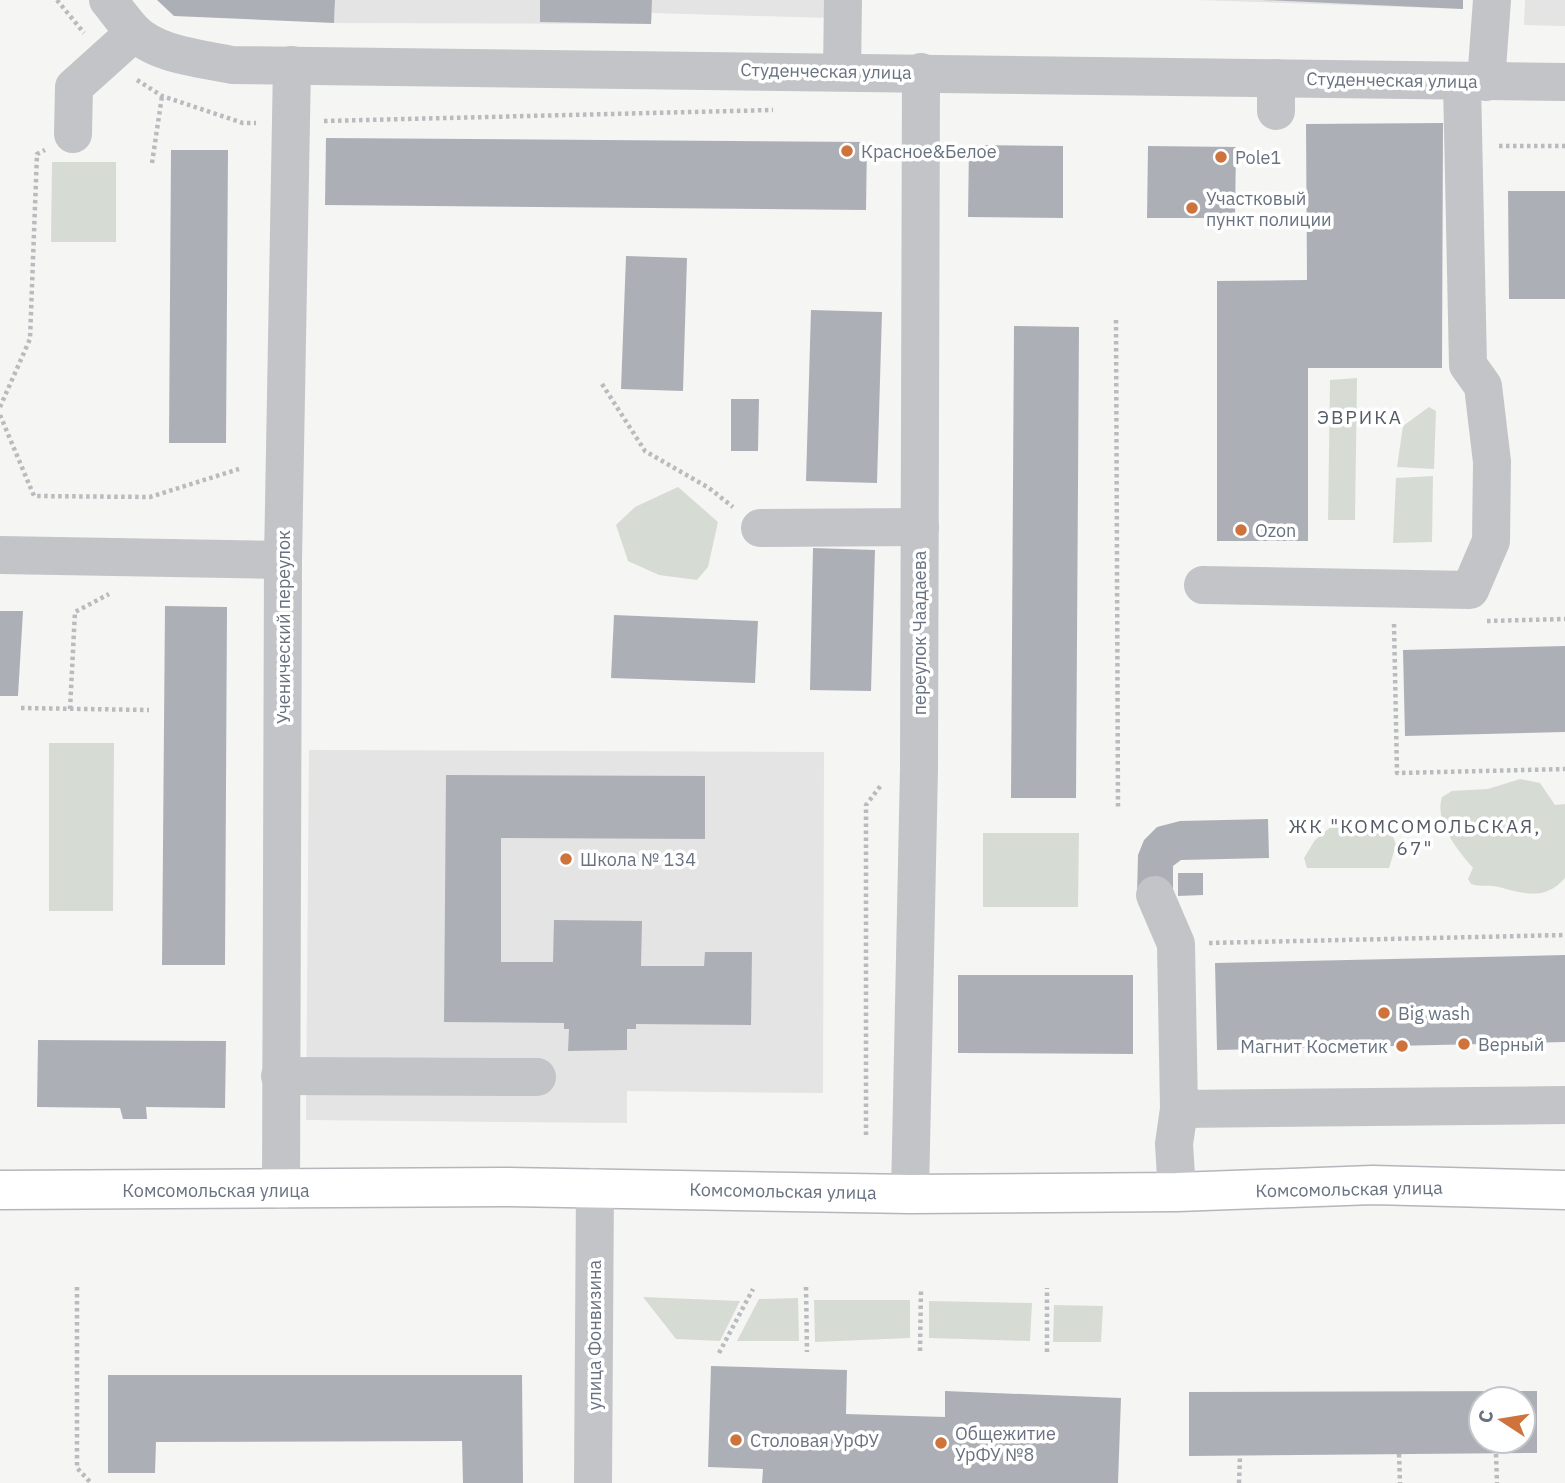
<svg xmlns="http://www.w3.org/2000/svg" width="1565" height="1483" font-family="'IBM Plex Sans',sans-serif">
  <style>
    .built { fill: #e3e4e3 }
    .green { fill: #d6dcd4 }
    .building { fill: #acb0b6; fill-rule: evenodd }
    .lines { fill: none; stroke-linecap: round; stroke-linejoin: round }
    .major-casing { stroke: #b3b6ba; stroke-width: 41 }
    .path { stroke: #b9bbbe; stroke-width: 4.5; stroke-dasharray: 3.5 3.5; stroke-linecap: butt }
    .minor { stroke: #c2c4c7; stroke-width: 38 }
    .major { stroke: #fff; stroke-width: 38 }
    .poi-dot { fill: #cd733b; stroke: #fff; stroke-width: 2.5 }
    .labels { text-anchor: middle; dominant-baseline: central; stroke-width: 7; stroke-linejoin: round; paint-order: stroke }
    .street-label { font-size: 18px; fill: #687280; stroke: #fff }
    .poi-label { font-size: 18px; fill: #687280; stroke: #fff; text-anchor: start }
    .neighbourhood-label { font-size: 19px; letter-spacing: 2px; fill: #555c66; stroke: #fff }
  </style>
  <rect width="100%" height="100%" fill="#f5f5f3"/>
  <g class="built">
    <path d="M335,0H831L830,18L652,13L651,24L334,23Z"/>
    <path d="M1198,0H1463V9Z"/>
    <path d="M1525,0H1565V26L1524,25Z"/>
    <path d="M309,750L824,752L823,1093L627,1091V1123L306,1120Z"/>
  </g>
  <g class="green">
    <path d="M52,162H116V242H51Z"/>
    <path d="M1357,378L1355,520H1328L1330,380Z"/>
    <path d="M1429,407L1436,411L1434,469L1397,467L1403,426Z"/>
    <path d="M1433,476L1432,542L1393,543L1396,478Z"/>
    <path d="M678,487L718,522L708,567L697,580L659,575L628,561L616,525L635,507Z"/>
    <path d="M49,743H114L113,911H49Z"/>
    <path d="M1520,779L1540,783L1555,805L1565,804V878C1545,901 1524,894 1499,887C1490,885 1480,887 1471,884L1468,879L1473,868C1458,850 1434,823 1442,797L1452,791L1488,789Z"/>
    <path d="M1337,822C1360,822 1388,816 1396,845L1389,868H1307L1304,858L1315,840Z"/>
    <path d="M983,833H1079L1078,907H983Z"/>
    <path d="M643,1297L740,1301L720,1341L676,1339Z"/>
    <path d="M798,1298L799,1341H737L759,1299Z"/>
    <path d="M814,1300H910V1338L815,1342Z"/>
    <path d="M929,1301L1032,1303L1030,1341L929,1338Z"/>
    <path d="M1054,1305L1103,1306L1101,1342H1053Z"/>
  </g>
  <g class="building">
    <path d="M157,0H335L334,23L174,16Z"/>
    <path d="M540,0H652L651,24L540,22Z"/>
    <path d="M1262,0H1463V9Z"/>
    <path d="M1443,123L1442,368H1308V541H1217V281L1307,280L1306,124Z"/>
    <path d="M326,138L867,142L866,210L325,205Z"/>
    <path d="M969,145L1063,146V218L968,217Z"/>
    <path d="M1148,146L1236,147L1235,218H1147Z"/>
    <path d="M171,150H228L226,443H169Z"/>
    <path d="M1508,191H1565V299H1509Z"/>
    <path d="M626,256L687,258L683,391L621,389Z"/>
    <path d="M811,310L882,312L877,483L806,481Z"/>
    <path d="M1014,326L1079,327L1076,798H1011Z"/>
    <path d="M731,399H759L758,451H731Z"/>
    <path d="M813,548L875,550L871,691L810,690Z"/>
    <path d="M165,606L227,607L225,965H162Z"/>
    <path d="M0,611H23L18,696H0Z"/>
    <path d="M614,615L758,621L755,683L611,678Z"/>
    <path d="M1565,646V732L1405,736L1403,650Z"/>
    <path d="M446,775L705,776V839L501,838V962H553L554,920L642,921L641,966H704L705,952H752L751,1025L636,1024V1029H627V1050L568,1051L569,1029H564V1023L444,1022Z"/>
    <path d="M1268,819L1269,858L1181,860L1173,866V895L1137,896L1138,855L1144,840L1157,827L1180,821Z"/>
    <path d="M1178,873H1203V895L1178,896Z"/>
    <path d="M1565,955V1042L1217,1050L1215,963Z"/>
    <path d="M958,975H1133V1054L958,1053Z"/>
    <path d="M38,1040L226,1041L225,1108L146,1107L147,1119H123L120,1108L37,1107Z"/>
    <path d="M711,1366L847,1370L846,1414L945,1417V1391L1121,1398L1118,1483H762L763,1469L708,1467Z"/>
    <path d="M108,1375H522L523,1483H463L462,1441L156,1442L155,1473H108Z"/>
    <path d="M1537,1391V1453L1189,1456V1392ZM1481,1399H1523V1441H1481Z"/>
  </g>
  <g class="lines">
    <defs>
      <path id="major" d="M0,1190L505,1187L910,1194L1177,1192L1373,1185L1565,1190"/>
    </defs>
    <use href="#major" class="major-casing"/>
    <g class="path">
      <path d="M57,0L84,33"/>
      <path d="M137,80L162,96L243,123H256"/>
      <path d="M324,121L773,110"/>
      <path d="M1499,146H1565"/>
      <path d="M152,163L162,96"/>
      <path d="M1116,320L1118,810"/>
      <path d="M602,384L645,451L709,488L733,507"/>
      <path d="M0,407L30,339L37,154L45,150"/>
      <path d="M0,415L34,496L150,497L239,469"/>
      <path d="M1487,621L1565,619"/>
      <path d="M1394,624L1397,773L1565,769"/>
      <path d="M21,708L149,710"/>
      <path d="M70,709L75,612L109,594"/>
      <path d="M1209,943L1565,935"/>
      <path d="M866,1135V805L882,784"/>
      <path d="M77,1287V1468L91,1483"/>
      <path d="M806,1287L807,1352"/>
      <path d="M920,1351L921,1288"/>
      <path d="M1047,1352V1288"/>
      <path d="M719,1353L753,1289"/>
      <path d="M1399,1454L1400,1483"/>
      <path d="M1496,1454L1497,1483"/>
      <path d="M1239,1483L1240,1455"/>
    </g>
    <g class="minor">
      <path d="M108,0C116,10 124,21 133,31C156,55 200,58 232,65L1565,82"/>
      <path d="M842,71L843,0"/>
      <path d="M1276,78V111"/>
      <path d="M1486,82L1492,0"/>
      <path d="M73,134L74,87L134,33"/>
      <path d="M760,528L920,527"/>
      <path d="M0,555L283,560"/>
      <path d="M1203,585L1470,590L1491,541L1492,462L1483,386L1468,365L1462,83"/>
      <path d="M1155,895L1176,944L1179,1109L1174,1144L1177,1192"/>
      <path d="M280,1076L537,1077"/>
      <path d="M1179,1109L1565,1105"/>
      <path d="M281,1190L283,560L292,65"/>
      <path d="M910,1194L919,768L921,72"/>
      <path d="M593,1483L595,1187"/>
    </g>
    <use href="#major" class="major"/>
  </g>
  <g class="poi-dot">
    <circle cx="847" cy="151" r="7"/>
    <circle cx="1221" cy="157" r="7"/>
    <circle cx="1192" cy="208" r="7"/>
    <circle cx="1241" cy="530" r="7"/>
    <circle cx="566" cy="859" r="7"/>
    <circle cx="1384" cy="1013" r="7"/>
    <circle cx="1464" cy="1044" r="7"/>
    <circle cx="1402" cy="1046" r="7"/>
    <circle cx="736" cy="1440" r="7"/>
    <circle cx="941" cy="1443" r="7"/>
  </g>
  <g class="labels">
    <g class="street-label">
      <text transform="translate(826 71) rotate(1)">Студенческая улица</text>
      <text transform="translate(1392 80) rotate(1)">Студенческая улица</text>
      <text transform="translate(283 627) rotate(-90)">Ученический переулок</text>
      <text transform="translate(919 633) rotate(-90)">переулок Чаадаева</text>
      <text transform="translate(1349 1189) rotate(-1)">Комсомольская улица</text>
      <text x="216" y="1190">Комсомольская улица</text>
      <text transform="translate(783 1191) rotate(1)">Комсомольская улица</text>
      <text transform="translate(594 1335) rotate(-90)">улица Фонвизина</text>
    </g>
    <g class="poi-label">
      <text x="861" y="151">Красное&amp;Белое</text>
      <text x="1235" y="157">Pole1</text>
      <text x="1206" y="198">Участковый<tspan x="1206" dy="21">пункт полиции</tspan></text>
      <text x="1255" y="530">Ozon</text>
      <text x="580" y="859">Школа № 134</text>
      <text x="1398" y="1013">Big wash</text>
      <text x="1478" y="1044">Верный</text>
      <text x="1388" y="1046" text-anchor="end">Магнит Косметик</text>
      <text x="955" y="1433">Общежитие<tspan x="955" dy="21">УрФУ №8</tspan></text>
      <text x="750" y="1440">Столовая УрФУ</text>
    </g>
    <g class="neighbourhood-label">
      <text x="1360" y="417">ЭВРИКА</text>
      <text x="1415" y="826">ЖК "КОМСОМОЛЬСКАЯ,<tspan x="1415" dy="22">67"</tspan></text>
    </g>
  </g>
  <g transform="translate(1502 1420) rotate(282)"><circle r="33" fill="#ffffff" stroke="#c3c7cc" stroke-width="2"/>
  <path d="M0-5L12 26L0 18L-12 26Z" fill="#cd733b"/>
  <text y="-10" font-size="19" font-weight="bold" text-anchor="middle" fill="#687280">С</text>
  </g>
</svg>
